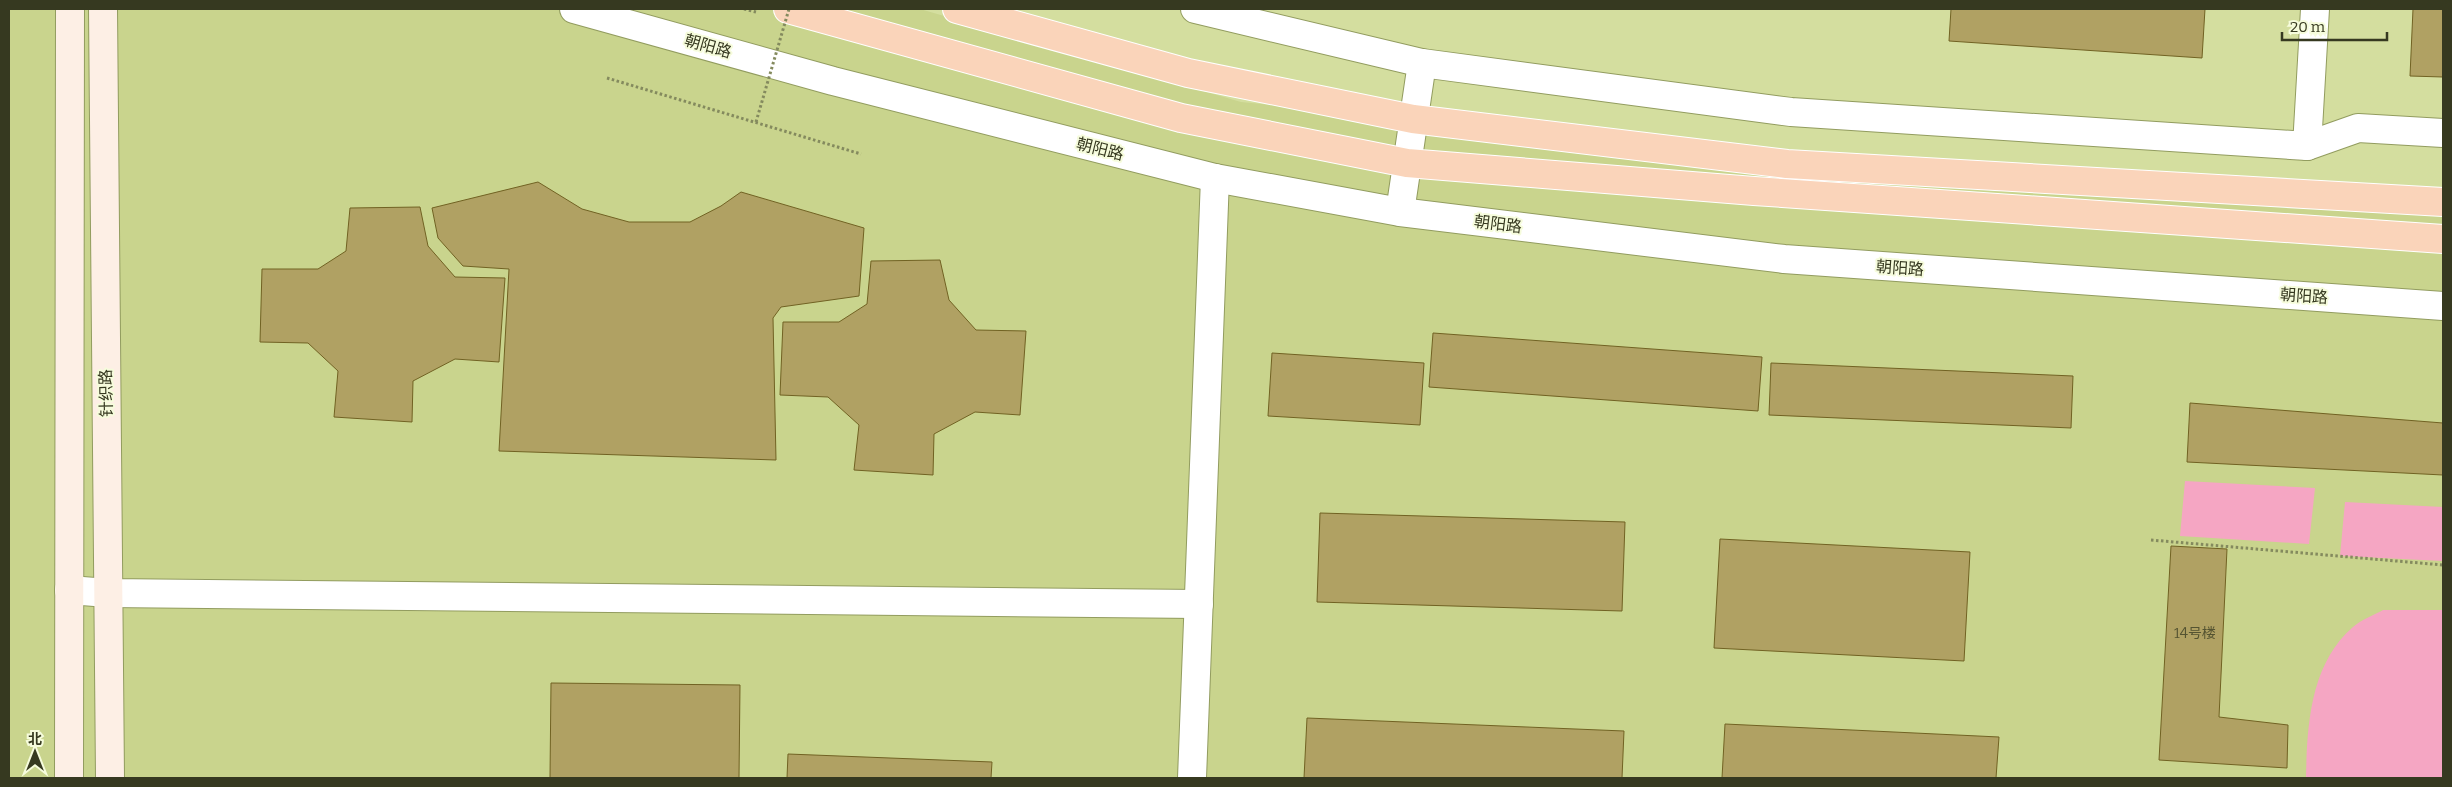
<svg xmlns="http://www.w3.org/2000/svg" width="2452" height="787" font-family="Bitter,'Noto Sans SC',serif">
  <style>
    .built { fill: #c9d48d }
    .green { fill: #f5a6c3 }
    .building { fill: #b0a163; stroke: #716223 }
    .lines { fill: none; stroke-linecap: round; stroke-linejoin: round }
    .minor-casing { stroke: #929c5f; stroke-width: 30 }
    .tertiary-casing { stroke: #929c5f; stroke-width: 30 }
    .secondary-casing { stroke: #929c5f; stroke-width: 30 }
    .trunk-casing { stroke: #fff; stroke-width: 30 }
    .path { stroke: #848a5e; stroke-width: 3; stroke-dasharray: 2.5 2.5; stroke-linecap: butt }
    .minor { stroke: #fff; stroke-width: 28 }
    .tertiary { stroke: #fff; stroke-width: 28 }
    .secondary { stroke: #fdefe5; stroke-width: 28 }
    .trunk { stroke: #fad4ba; stroke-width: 28 }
    .path-bridge { stroke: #848a5e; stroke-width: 3; stroke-dasharray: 2.5 2.5; stroke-linecap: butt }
    .labels { text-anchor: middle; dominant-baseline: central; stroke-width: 4; stroke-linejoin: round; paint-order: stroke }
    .number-label { font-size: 14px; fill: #545331 }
    .street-label { font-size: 16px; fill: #363920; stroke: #f6fcdc }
  </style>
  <rect width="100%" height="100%" fill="#d4de9f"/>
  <path class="built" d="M9,9H920L1241,102L2443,216V778H9Z"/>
  <g class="green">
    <path d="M2185,481L2315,488L2309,544L2180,536Z"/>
    <path d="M2345,502L2443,507V561L2340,556Z"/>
    <path d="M2383,610H2443V778H2306C2307,726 2310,664 2353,627C2361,620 2374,615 2383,610Z"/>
  </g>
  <g class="building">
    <path d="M1951,9H2205L2202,58L1949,41Z"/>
    <path d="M2413,9H2443V77L2410,76Z"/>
    <path d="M538,182L582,209L629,222H690L721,206L741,192L864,228L859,296L781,307L773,318L776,460L499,451L509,269L463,266L438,238L432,208Z"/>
    <path d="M420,207L428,246L455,277L505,278L499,362L455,359L413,381L412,422L334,417L338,371L308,343L260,342L262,269H318L346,251L350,208Z"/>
    <path d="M940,260L949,300L976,330L1026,331L1020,415L975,412L934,434L933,475L854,470L859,425L828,397L780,395L783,322H839L867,304L871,261Z"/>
    <path d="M1433,333L1762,357L1758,411L1429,387Z"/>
    <path d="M1272,353L1424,363L1420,425L1268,416Z"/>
    <path d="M1771,363L2073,376L2071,428L1769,415Z"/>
    <path d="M2190,403L2443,423V475L2187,462Z"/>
    <path d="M1320,513L1625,522L1622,611L1317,602Z"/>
    <path d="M1720,539L1970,552L1964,661L1714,648Z"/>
    <path d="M2171,546L2227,549L2219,717L2288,725L2287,768L2159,760Z"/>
    <path d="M551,683L740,685L739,778H550Z"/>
    <path d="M1307,718L1624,731L1622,778H1304Z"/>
    <path d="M1725,724L1999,737L1996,778H1722Z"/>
    <path d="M788,754L992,762L991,778H787Z"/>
  </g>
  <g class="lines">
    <defs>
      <g id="minor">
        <path d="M2307,146L2315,9"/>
        <path d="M69,590L108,593L1199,604"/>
      </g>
      <g id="tertiary">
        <path d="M574,9L833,81L1215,178L1400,212L1784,259L2443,306"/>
        <path d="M1195,9L1422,63L1791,112L2307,146L2358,128L2443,133"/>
        <path d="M1400,212L1422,63"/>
        <path d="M1192,778L1215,178"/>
      </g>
      <g id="secondary">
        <path d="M103,9L110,778"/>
        <path d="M69,778L70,9"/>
      </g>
      <g id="trunk">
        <path d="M788,9L1181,118L1407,163L1754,191L2443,239"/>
        <path d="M957,9L1188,73L1413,119L1787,164L2443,202"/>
      </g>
    </defs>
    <use href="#minor" class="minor-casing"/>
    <use href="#tertiary" class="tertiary-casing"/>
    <use href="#secondary" class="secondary-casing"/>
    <use href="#trunk" class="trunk-casing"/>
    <g class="path">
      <path d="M744,9L756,12"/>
      <path d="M607,78L861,154"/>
      <path d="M2151,540L2443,565"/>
    </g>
    <use href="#minor" class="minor"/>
    <use href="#tertiary" class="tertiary"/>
    <use href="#secondary" class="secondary"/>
    <use href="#trunk" class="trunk"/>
    <path class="path-bridge" d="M756,122L789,9"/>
  </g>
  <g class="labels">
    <g class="number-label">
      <text x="2195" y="633">14号楼</text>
    </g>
    <g class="street-label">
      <text transform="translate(708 46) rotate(16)">朝阳路</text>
      <text transform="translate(1100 149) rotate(14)">朝阳路</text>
      <text transform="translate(1498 224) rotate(7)">朝阳路</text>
      <text transform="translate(1900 268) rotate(4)">朝阳路</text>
      <text transform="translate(2304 296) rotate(4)">朝阳路</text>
      <text transform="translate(106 393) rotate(-91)">针织路</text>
    </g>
  </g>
  <rect width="2452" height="787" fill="none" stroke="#363920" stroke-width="20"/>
  <g transform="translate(35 752)" stroke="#f6fcdc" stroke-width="4" paint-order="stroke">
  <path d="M0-4L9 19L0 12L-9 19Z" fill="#363920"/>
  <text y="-8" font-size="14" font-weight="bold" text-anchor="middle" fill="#363920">北</text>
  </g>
  <path d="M2282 32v8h105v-8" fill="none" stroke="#363920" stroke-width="2.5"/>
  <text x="2290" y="32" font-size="15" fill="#363920" stroke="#f6fcdc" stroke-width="4" paint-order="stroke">20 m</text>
</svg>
